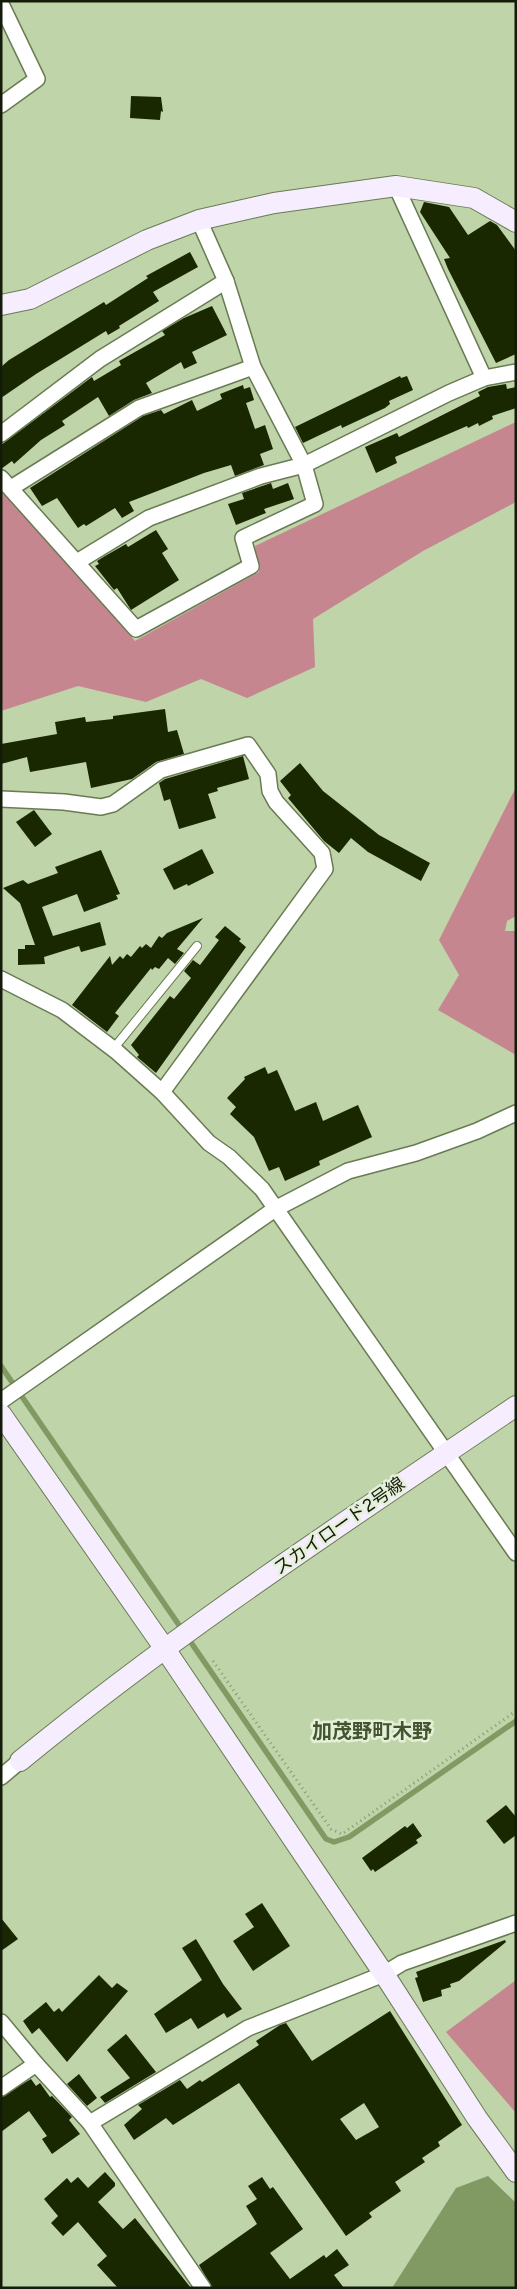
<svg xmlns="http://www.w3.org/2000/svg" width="517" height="2289" font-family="Overpass,'Noto Sans JP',sans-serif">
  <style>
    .green { fill: #c58690 }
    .water { fill: #819963 }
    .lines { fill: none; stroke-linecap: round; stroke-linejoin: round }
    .stream { stroke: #819963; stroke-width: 5.5 }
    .building { fill: #192801; fill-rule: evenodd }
    .lane-casing { stroke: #697b53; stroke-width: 10 }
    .street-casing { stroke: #697b53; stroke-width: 18 }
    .secondary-casing { stroke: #697b53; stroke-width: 22 }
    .path { stroke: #869774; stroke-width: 3; stroke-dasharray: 1 4; stroke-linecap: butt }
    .lane { stroke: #fff; stroke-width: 8 }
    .street { stroke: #fff; stroke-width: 15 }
    .secondary { stroke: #f6edff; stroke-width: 20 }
    .labels { text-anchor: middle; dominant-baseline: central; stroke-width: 5; stroke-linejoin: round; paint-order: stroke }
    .street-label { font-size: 18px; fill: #141b0b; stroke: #e5f0da }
    .quarter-label { font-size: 20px; font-weight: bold; fill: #43542e; stroke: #e5f0da }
  </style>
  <rect width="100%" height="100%" fill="#bfd4a8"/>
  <g class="green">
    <path d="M516,422V502L423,551L313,619L315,667L247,698L201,679L146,702L78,686L1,711V490L135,641L259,572L255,546Z"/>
    <path d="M516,787V916L507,921L505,931H516V1055L438,1010L459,975L439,940Z"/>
    <path d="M516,1980V2113L446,2032Z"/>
  </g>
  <path class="water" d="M488,2176L516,2203V2288H392L456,2188Z"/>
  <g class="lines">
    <path class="stream" d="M1,1366L326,1839L334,1842L349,1837L516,1721"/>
  </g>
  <g class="building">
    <path d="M131,96L161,97L163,112L161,111L160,120L130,118Z"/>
    <path d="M424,202L449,207L468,235L490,221L497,225L516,251V354L496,363L448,269L444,259L450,258L420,212Z"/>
    <path d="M190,252L198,267L153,292L159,301L119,326L120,328L108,335L106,331L36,374L1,398V367L9,360L104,302L106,305L148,278L146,276Z"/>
    <path d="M212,306L227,335L192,352L197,363L184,369L181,362L146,383L152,393L134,400L109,416L98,397L62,421L65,425L41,440L14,464L12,461L1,469V445L5,442L92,377L94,381L121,365L119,361L165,335L162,331L184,318Z"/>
    <path d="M400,376L401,378L407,376L413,390L389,401L390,404L385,408L342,428L341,425L303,443L295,427Z"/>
    <path d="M506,384L507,389L516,387V408L492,416L493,419L479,426L478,423L468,428L467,426L395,457L397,463L376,473L365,447L397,433L399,437L480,396L478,392L488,387Z"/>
    <path d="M243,385L244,389L250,387L254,400L246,403L255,429L265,425L273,449L260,454L264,465L235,476L231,465L204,473L129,502L134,511L122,518L115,508L86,526L84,524L78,528L57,498L42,506L30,488L143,416L161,410L164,414L192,400L197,411L222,399L220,394Z"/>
    <path d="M271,483L273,489L288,483L294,499L264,509L266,513L236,525L228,504L244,499L242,493Z"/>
    <path d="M156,530L168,549L162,553L179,580L131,610L117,588L114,590L95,566L99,564L97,561L105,556L126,544L128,547Z"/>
    <path d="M165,709L168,732L177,730L184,754L156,762L132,779L91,788L86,762L30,772L27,757L1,764V744L57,734L55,722L85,717L86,722L113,719V716Z"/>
    <path d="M243,756L249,779L217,788L218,791L208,794L216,818L179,829L170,799L164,801L159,783L165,779Z"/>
    <path d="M300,763L323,791L379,835L430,863L421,881L368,852L351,838L339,853L324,841L288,798L291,795L280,781Z"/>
    <path d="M34,810L52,834L35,847L16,822Z"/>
    <path d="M202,849L214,873L188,886L187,884L174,890L163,869Z"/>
    <path d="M101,850L120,894L116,895L118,899L84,912L77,894L42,907L53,936L100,922L106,945L81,952L79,946L44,957L45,964L18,965V949H25V945H35L20,903L3,888L23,880L28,884L58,873L55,867Z"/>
    <path d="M203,918L177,949L184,953L175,964L168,958L159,969L155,967L152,970L151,968L115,1013L119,1016L107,1032L72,1005L110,956L112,965L120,956L123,959L127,954L131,957L140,946L142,948L146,944L151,948L159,936L162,938L167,933Z"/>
    <path d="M225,926L241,939L239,941L246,947L156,1073L137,1057L139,1055L131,1045L170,996L174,999L191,978L184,971L193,960L200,965L219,940L215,937Z"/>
    <path d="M265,1067L268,1074L277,1070L295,1111L316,1102L323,1121L358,1105L372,1137L319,1161L320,1165L285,1181L279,1167L269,1171L254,1137L230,1114L236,1107L227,1098L245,1079L244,1077Z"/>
    <path d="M506,1805L516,1817V1835L504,1844L486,1821Z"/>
    <path d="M413,1823L422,1836L416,1840L418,1843L375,1872L373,1869L371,1871L362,1858L405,1826L407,1828Z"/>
    <path d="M262,1903L290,1946L253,1971L233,1941L254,1927L245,1914Z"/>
    <path d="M1,1918L18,1939L1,1951Z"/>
    <path d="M196,1939L223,1984L242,2009L227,2018L224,2013L198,2029L191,2018L166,2033L154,2014L202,1980L182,1948Z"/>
    <path d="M505,1940L506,1942L459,1981L450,1984L451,1987L441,1990L442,1996L423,2002L415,1978L418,1977L416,1972Z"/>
    <path d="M99,1975L112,1988L117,1983L128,1991L67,2062L39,2028L32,2034L23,2021L46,2002L54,2012L59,2008L62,2012Z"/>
    <path d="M390,2011L462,2125L438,2142L440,2146L422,2158L425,2162L395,2182L401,2191L369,2213L372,2217L346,2236L239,2083L173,2125L166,2118L134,2140L124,2125L142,2109L138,2105L180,2080L187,2089L200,2080L202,2082L259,2045L256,2041L280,2025L286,2023L312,2061ZM364,2103L379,2127L356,2140L340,2119Z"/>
    <path d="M126,2034L156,2072L105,2103L100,2097L130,2078L107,2050Z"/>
    <path d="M79,2074L97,2098L87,2106L67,2084Z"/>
    <path d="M31,2079L36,2086L40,2083L50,2097L52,2096L72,2117L69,2120L80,2134L52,2154L42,2139L47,2136L29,2111L1,2132V2097Z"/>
    <path d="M105,2172L115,2183V2186L98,2202L123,2229L135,2218L191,2288H118L97,2265L107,2256L78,2222L63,2236L51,2223L58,2216L44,2199L67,2178L71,2183L78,2177L88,2188Z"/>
    <path d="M262,2177L270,2189L273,2187L303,2229L270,2253L290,2279L324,2255L326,2258L337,2249L349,2265L334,2275L344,2288H212L199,2265L257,2224L246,2206L257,2199L248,2186Z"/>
  </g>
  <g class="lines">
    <defs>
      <path id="lane" d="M114,1048L197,946"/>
      <g id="street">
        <path d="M1,4L37,79L1,105"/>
        <path d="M396,186L484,378"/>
        <path d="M1,434L100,359L226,281"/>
        <path d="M1,478L136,629L251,566L243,538L315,504L304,465L253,367L226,281L199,220"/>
        <path d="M11,488L139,408L253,367"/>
        <path d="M77,562L149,518L261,476L304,465L449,393L484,378L516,372"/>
        <path d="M1,799L64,802L101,807L113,804L161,770L248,745L268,774L270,791L276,802L322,853L325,869L162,1092"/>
        <path d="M1,979L62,1010L116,1051L162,1092L209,1143L229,1157L262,1189L516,1553"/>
        <path d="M1,1401L275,1209L348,1171L416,1153L477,1131L516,1113"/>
        <path d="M1,1777L20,1761"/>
        <path d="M1,2022L36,2064L90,2123L203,2288"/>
        <path d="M1,2088L36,2064"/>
        <path d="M90,2123L248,2028L384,1974L402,1963L516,1923"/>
      </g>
      <g id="secondary">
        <path d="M1,305L30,299L147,240L199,220L274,203L396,186L474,198L516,222"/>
        <path d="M1,1414L165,1649L384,1974L477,2118L516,2172"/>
        <path d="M20,1761C177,1632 348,1520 516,1406"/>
      </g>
    </defs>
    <use href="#lane" class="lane-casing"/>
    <use href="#street" class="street-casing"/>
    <use href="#secondary" class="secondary-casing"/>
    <path class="path" d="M213,1661L331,1829L342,1834L516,1711"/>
    <use href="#lane" class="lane"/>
    <use href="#street" class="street"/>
    <use href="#secondary" class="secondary"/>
  </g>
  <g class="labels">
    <g class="street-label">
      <text transform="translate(340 1527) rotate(-35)">スカイロード2号線</text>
    </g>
    <g class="quarter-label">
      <text x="372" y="1733">加茂野町木野</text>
    </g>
  </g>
  <rect width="517" height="2289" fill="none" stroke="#141b0b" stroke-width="5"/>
</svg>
